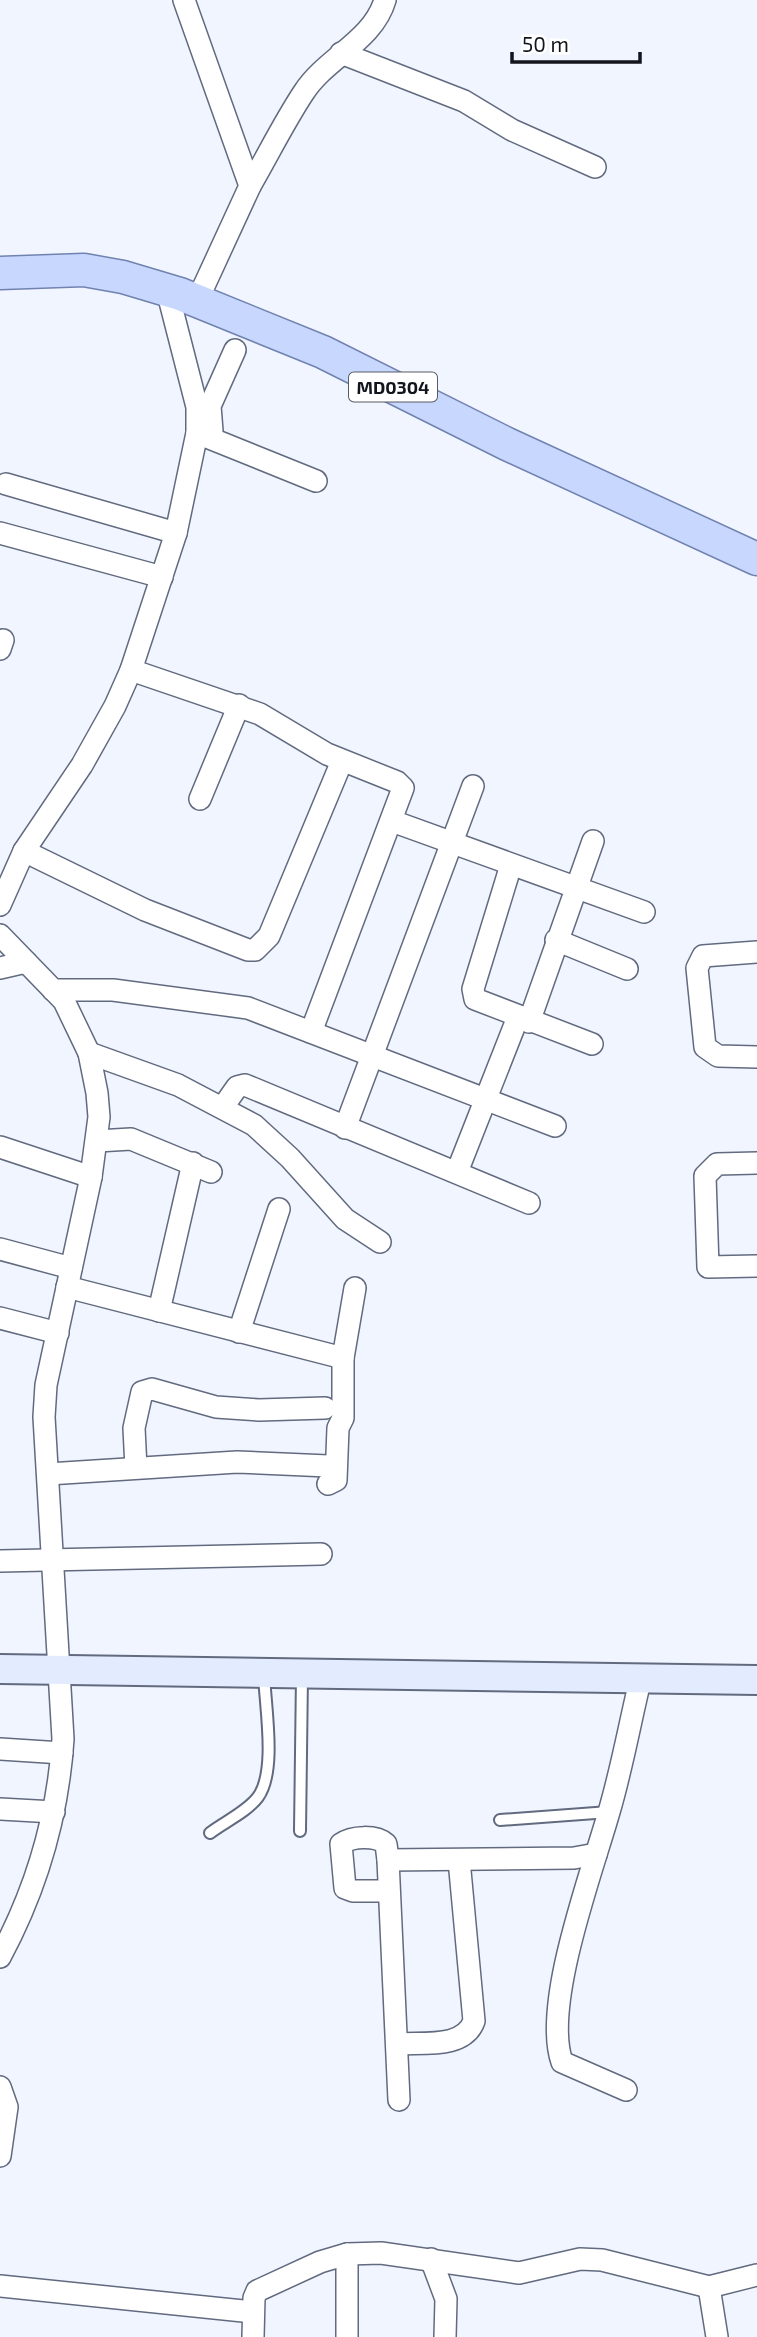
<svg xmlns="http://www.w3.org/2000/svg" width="757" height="2337" font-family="'Exo 2',sans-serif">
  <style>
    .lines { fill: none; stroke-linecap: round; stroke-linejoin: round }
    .lane-casing { stroke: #616a7f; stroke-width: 14 }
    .street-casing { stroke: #616a7f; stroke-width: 24 }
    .secondary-casing { stroke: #616a7f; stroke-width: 32 }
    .primary-casing { stroke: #7082af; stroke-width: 35 }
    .lane { stroke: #fff; stroke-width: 10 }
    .street { stroke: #fff; stroke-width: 21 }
    .secondary { stroke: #e3ebfe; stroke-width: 28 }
    .primary { stroke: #c8d7fe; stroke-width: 32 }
    .labels { text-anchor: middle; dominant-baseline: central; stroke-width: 5; stroke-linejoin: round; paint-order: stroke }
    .shield { fill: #fff; stroke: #595b62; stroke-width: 2 }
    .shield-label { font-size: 18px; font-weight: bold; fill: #12151e }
  </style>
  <rect width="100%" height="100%" fill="#f1f5ff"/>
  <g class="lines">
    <defs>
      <g id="lane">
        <path d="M500,1820L609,1812"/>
        <path d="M300,1831L302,1675"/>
        <path d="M210,1833C224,1822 247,1812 258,1797C277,1771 265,1706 264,1674"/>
      </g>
      <g id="street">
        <path d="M184,0L250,186L197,301"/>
        <path d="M341,53L464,101L512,130L595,167"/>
        <path d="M250,186C268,155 284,122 304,92C327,57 373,41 385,0"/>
        <path d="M212,431L210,406L235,350"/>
        <path d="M197,433L316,481"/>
        <path d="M6,484L176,533"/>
        <path d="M0,533L162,577"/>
        <path d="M0,649L3,640"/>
        <path d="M131,670L260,714L327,754L397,782L403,788L311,1032"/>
        <path d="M200,799L239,705"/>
        <path d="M392,821L644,912"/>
        <path d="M24,851L145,910L248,950H255L269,936L342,761"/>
        <path d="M511,865L473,989L475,999L592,1044"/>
        <path d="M0,905L24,851L82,765L115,706L131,670L176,533L197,433V407L167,290"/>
        <path d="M0,935L64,1001L89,1053L97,1093L99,1117L91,1177L46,1385L44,1417L63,1739C58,1815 36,1890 0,1957"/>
        <path d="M556,940L627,969"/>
        <path d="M757,952L703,956L697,968L705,1047L718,1056L757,1057"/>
        <path d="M0,968L26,962"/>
        <path d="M53,990H113L248,1008L555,1126"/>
        <path d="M529,1022L593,841"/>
        <path d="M89,1053L178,1085L254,1125L290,1158L345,1219L380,1242"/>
        <path d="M223,1107L237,1087L245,1085L529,1203"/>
        <path d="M345,1128L473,786"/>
        <path d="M97,1141L131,1139L211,1172"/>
        <path d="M0,1147L91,1177"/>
        <path d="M757,1163L717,1164L705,1176L708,1267L757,1266"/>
        <path d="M457,1172L518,1017"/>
        <path d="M0,1249L71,1268"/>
        <path d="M67,1287L343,1358"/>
        <path d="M159,1311L193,1163"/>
        <path d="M0,1318L58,1333"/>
        <path d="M239,1332L279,1209"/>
        <path d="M136,1468L134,1428L142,1392L152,1389L216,1407L259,1410L325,1408"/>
        <path d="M48,1474L237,1462L328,1466"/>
        <path d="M328,1484L336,1480L338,1428L343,1418V1358L355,1288"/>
        <path d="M0,1561L321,1554"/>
        <path d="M0,1749L62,1753"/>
        <path d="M0,1809L54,1812"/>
        <path d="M388,1860L574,1858L596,1854"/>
        <path d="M389,1891H353L345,1888L341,1844C352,1836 376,1835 386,1844L388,1860L399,2100"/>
        <path d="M397,2044C423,2042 464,2049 474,2021L459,1860"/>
        <path d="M0,2087L7,2107L0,2156"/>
        <path d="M626,2090L562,2062C542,2005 592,1872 609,1812C622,1768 630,1722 641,1677"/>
        <path d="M347,2254V2337"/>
        <path d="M431,2259L446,2299L445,2337"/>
        <path d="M0,2286L253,2312"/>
        <path d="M709,2287L717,2337"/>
        <path d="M253,2337L254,2298L257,2291L320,2262L347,2254L381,2253L519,2273L580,2259L602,2260L709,2287L757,2275"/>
      </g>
      <path id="secondary" d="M0,1669L757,1680"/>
      <path id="primary" d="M0,273L84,270L123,277L180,294L323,352L507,444L757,559"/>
    </defs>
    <use href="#lane" class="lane-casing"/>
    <use href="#street" class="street-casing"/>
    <use href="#secondary" class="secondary-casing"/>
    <use href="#primary" class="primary-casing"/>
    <use href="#lane" class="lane"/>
    <use href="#street" class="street"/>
    <use href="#secondary" class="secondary"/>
    <use href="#primary" class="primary"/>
  </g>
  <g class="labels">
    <rect class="shield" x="349" y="372.5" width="88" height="29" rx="5"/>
    <g class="shield-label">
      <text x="393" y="387">MD0304</text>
    </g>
  </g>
  <path d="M512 52v10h128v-10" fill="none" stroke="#12151e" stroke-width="3.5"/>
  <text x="522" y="52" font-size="21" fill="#12151e" stroke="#ffffff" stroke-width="5" paint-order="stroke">50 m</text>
</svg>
